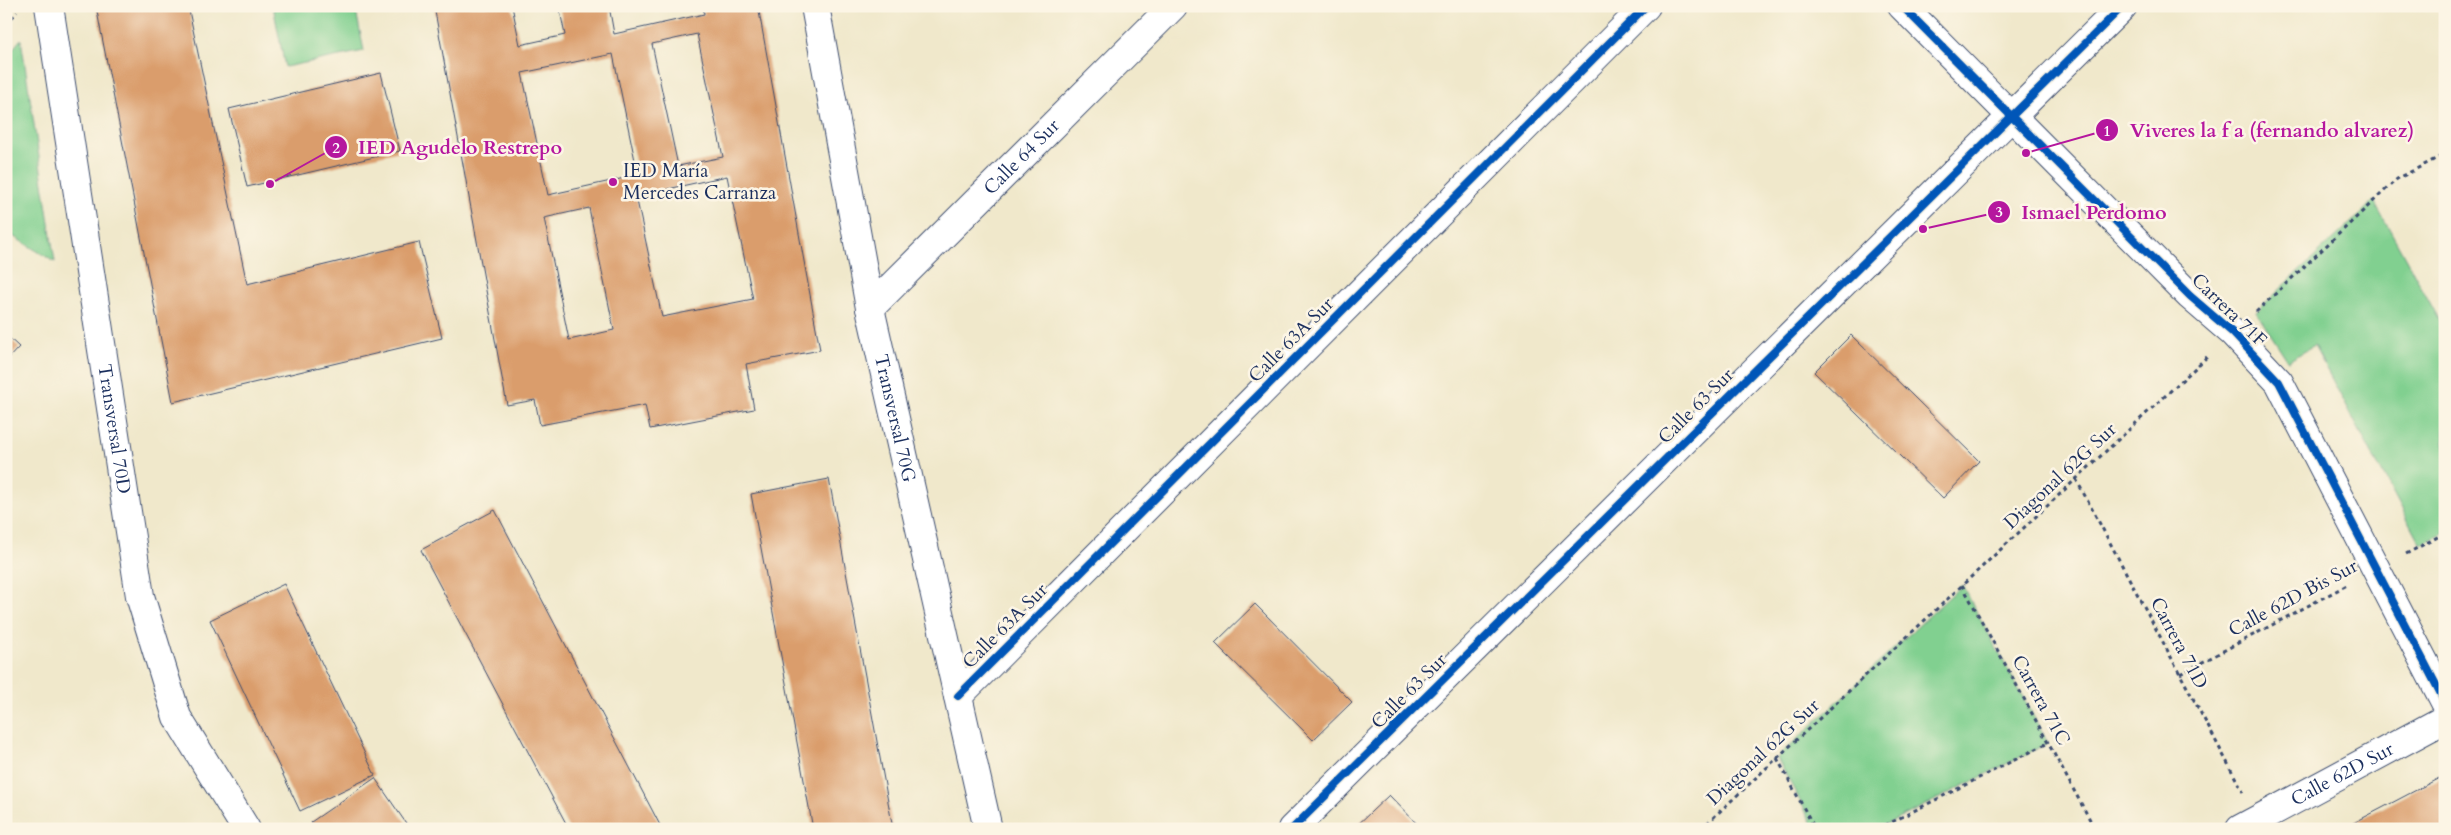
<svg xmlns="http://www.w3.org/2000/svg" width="2451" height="835" font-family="Cardo,serif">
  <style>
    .green { fill: #81d090; stroke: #4e8077 }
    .building { fill: #da9d6c; fill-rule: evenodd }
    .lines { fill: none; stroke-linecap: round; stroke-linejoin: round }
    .minor-casing { stroke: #3b4b6e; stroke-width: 30 }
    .path { stroke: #3b4b6e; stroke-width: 3; stroke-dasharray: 4 4; stroke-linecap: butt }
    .minor { stroke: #fff; stroke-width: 28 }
    .cycleway-casing { stroke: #fcf5e5; stroke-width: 11 }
    .cycleway { stroke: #0057b8; stroke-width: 8 }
    .poi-dot { fill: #b5179e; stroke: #fcf5e5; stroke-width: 2 }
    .labels { text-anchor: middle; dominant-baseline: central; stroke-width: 5; stroke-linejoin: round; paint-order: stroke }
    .street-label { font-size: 19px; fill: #1b2f5e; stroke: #fcf5e5 }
    .poi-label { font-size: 19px; fill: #1b2f5e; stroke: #fcf5e5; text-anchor: start }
    .leader { fill: none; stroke: #b5179e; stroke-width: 2 }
    .callout-dot { fill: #b5179e; stroke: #fcf5e5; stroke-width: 2 }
    .mark-label { font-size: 15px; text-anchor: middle; font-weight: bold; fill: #fff }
    .callout-label { font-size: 20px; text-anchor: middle; font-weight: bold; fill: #b5179e; stroke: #fcf5e5; stroke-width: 5; stroke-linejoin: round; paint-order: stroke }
  </style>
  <rect width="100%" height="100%" fill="#fcf5e5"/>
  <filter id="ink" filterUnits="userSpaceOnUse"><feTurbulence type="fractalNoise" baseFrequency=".02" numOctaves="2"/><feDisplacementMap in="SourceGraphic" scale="10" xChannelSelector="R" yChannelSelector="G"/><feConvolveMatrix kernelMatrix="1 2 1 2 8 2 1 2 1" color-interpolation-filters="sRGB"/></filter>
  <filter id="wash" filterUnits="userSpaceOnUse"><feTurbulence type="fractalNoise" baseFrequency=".0096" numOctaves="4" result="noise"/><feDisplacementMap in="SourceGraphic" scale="20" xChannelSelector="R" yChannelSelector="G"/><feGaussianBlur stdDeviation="1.12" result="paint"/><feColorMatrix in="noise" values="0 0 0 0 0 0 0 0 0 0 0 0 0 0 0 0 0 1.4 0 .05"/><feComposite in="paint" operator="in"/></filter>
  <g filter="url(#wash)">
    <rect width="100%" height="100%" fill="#f0e8cb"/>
    <g class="green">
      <path d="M273,6H355L364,51L285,67Z"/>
      <path d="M21,39L55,262L6,232V57Z"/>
      <path d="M2374,201L2445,330V533L2421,545L2314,346L2288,361L2256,312Z"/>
      <path d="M1962,585L2048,743L1878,829H1815L1777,758Z"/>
    </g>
    <g id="blocks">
      <g class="building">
        <path d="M96,6H188L247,284L419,242L442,338L173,402Z"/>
        <path d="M434,6H512L520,45L565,35L559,6H609L614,34L704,14L703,6H758L820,350L746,364L754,409L650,429L645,405L540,425L535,400L507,405ZM697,34L723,157L678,166L652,44ZM613,54L638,175L548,195L522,73ZM727,176L753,299L662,317L636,196ZM589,208L614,330L569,340L544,218Z"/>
        <path d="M381,73L400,151L247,187L229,109Z"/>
        <path d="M6,335L19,347L6,361Z"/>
        <path d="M1851,335L1979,461L1943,498L1814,372Z"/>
        <path d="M829,479L893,829H813L751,494Z"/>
        <path d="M495,510L662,829H569L421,550Z"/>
        <path d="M284,584L375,775L300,811L210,620Z"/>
        <path d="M1255,604L1352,702L1313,740L1215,643Z"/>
        <path d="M2445,775V829H2342Z"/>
        <path d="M375,778L410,829H316L311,822Z"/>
        <path d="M1389,795L1422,829H1353Z"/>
      </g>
    </g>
  </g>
  <g filter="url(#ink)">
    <use href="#blocks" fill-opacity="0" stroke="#3b4b6e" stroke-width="1"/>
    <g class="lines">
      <defs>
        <g id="minor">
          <path id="s1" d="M49,6L140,596L177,717L246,829"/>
          <path id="s2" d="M815,6L870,308L988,829"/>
          <path d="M1902,6L2190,296L2233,333L2279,382L2445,702"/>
          <path id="s3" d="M870,308L1173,6"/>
          <path d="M958,696L1646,6"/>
          <path d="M1292,829L2123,6"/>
          <path id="s4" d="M2240,829L2445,719"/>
        </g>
      </defs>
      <use href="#minor" class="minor-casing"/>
      <g class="path">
        <path d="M6,24L17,12"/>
        <path d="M2256,312L2397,179L2445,154"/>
        <path d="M2076,479L2243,792"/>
        <path d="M2406,554L2445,533"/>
        <path d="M1962,585L2095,829"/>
        <path d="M2180,674L2347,585"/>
        <path d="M1777,758L1815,829"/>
        <path d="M1701,829L2209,355"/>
        <path d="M1878,829L2048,743"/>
      </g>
      <use href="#minor" class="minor"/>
      <defs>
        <g id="cycleway">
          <path d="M1902,6L2190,296L2233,333L2279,382L2445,702"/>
          <path d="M958,696L1646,6"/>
          <path d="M1292,829L2123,6"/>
        </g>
      </defs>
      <use href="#cycleway" class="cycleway-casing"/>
      <use href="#cycleway" class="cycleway"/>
    </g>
  </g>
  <circle class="poi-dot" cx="613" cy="182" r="5"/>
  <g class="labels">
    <g class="street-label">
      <text stroke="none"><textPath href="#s3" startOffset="214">Calle 64 Sur</textPath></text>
      <text transform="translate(2229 310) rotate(44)">Carrera 71F</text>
      <text transform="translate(1291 340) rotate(-45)">Calle 63A Sur</text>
      <text transform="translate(1696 406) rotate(-45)">Calle 63 Sur</text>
      <text stroke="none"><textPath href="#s2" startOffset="420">Transversal 70G</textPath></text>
      <text stroke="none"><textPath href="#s1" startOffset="428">Transversal 70D</textPath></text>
      <text transform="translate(2060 476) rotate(-43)">Diagonal 62G Sur</text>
      <text transform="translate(2293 598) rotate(-28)">Calle 62D Bis Sur</text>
      <text transform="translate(1005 626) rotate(-45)">Calle 63A Sur</text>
      <text transform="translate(2179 643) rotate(62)">Carrera 71D</text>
      <text transform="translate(1409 691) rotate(-45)">Calle 63 Sur</text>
      <text transform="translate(2041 700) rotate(61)">Carrera 71C</text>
      <text transform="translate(1763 752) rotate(-43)">Diagonal 62G Sur</text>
      <text stroke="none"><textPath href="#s4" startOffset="116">Calle 62D Sur</textPath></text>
    </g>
    <g class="poi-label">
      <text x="623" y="171">IED María<tspan x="623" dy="22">Mercedes Carranza</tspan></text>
    </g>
  </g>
  <path class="leader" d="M2026 153L2107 130M270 184L336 147M1923 229L1999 212"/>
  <g class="callout-dot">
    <circle cx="2026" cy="153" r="5"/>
    <circle cx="270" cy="184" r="5"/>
    <circle cx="1923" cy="229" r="5"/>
    <circle cx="2107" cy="130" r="12"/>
    <circle cx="336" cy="147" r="12"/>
    <circle cx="1999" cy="212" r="12"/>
  </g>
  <g class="mark-label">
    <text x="2107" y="136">1</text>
    <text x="336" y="153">2</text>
    <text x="1999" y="217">3</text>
  </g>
  <g class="callout-label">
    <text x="2272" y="137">Viveres la f a (fernando alvarez)</text>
    <text x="460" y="154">IED Agudelo Restrepo</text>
    <text x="2094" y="219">Ismael Perdomo</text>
  </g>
  <rect width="2451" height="835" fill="none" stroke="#fcf5e5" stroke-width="25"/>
</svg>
